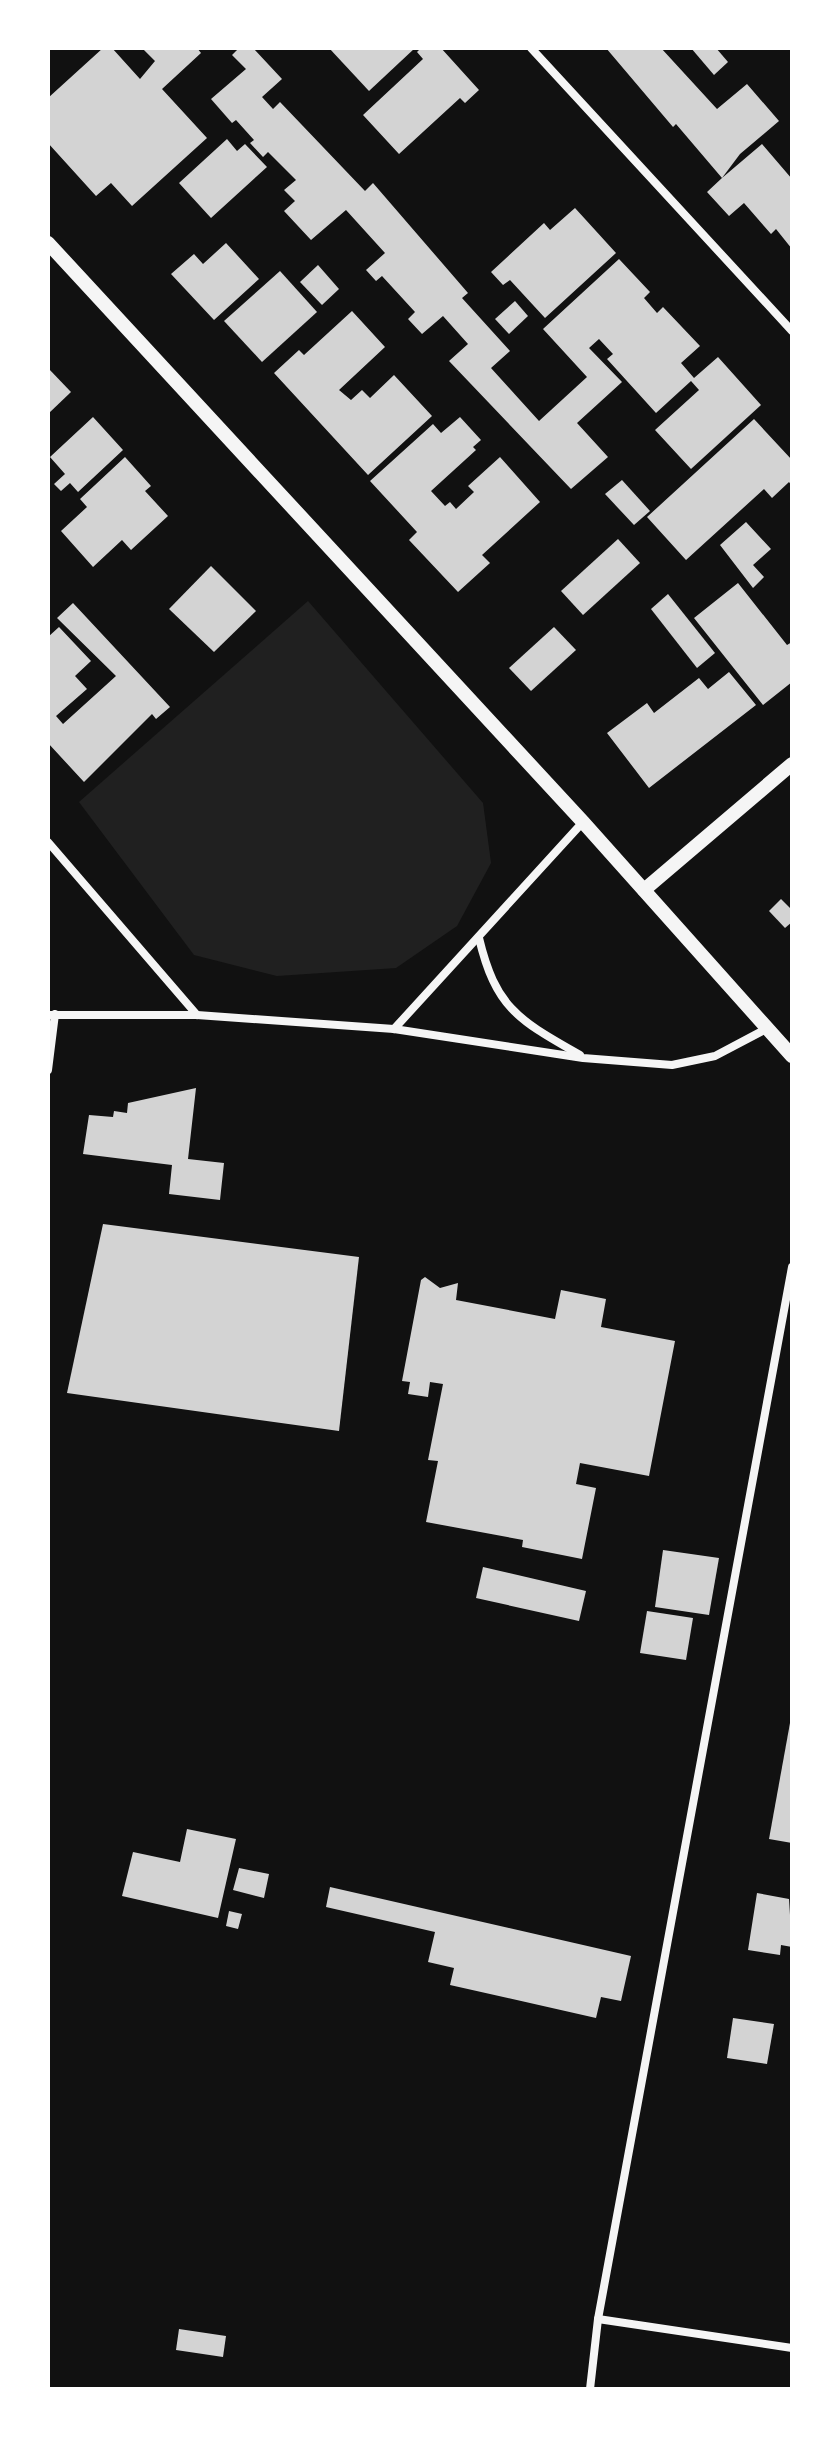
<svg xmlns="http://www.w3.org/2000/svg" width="840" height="2437" font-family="'Asap Condensed',sans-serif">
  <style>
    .green { fill: #202020 }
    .building { fill: #d3d3d3 }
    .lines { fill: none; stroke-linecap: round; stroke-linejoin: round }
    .minor { stroke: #f5f5f5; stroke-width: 8 }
    .tertiary { stroke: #f5f5f5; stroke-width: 14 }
  </style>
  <rect width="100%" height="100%" fill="#111"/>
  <path class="green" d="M308,601L483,803L491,863L457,926L396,968L277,976L194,955L79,802Z"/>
  <g class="building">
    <path d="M103,48H112L140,79L155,61L142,48H197L201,53L162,89L207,138L132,206L111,183L96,196L48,143V98Z"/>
    <path d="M239,48H253L282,79L262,97L273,109L280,102L365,191L373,183L468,293L462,298L510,351L491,368L539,421L587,377L543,329L619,259L650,292L644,298L657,313L663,307L700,346L681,363L694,378L718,357L761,405L691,469L655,430L699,390L691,381L656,413L607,359L613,354L599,339L589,348L622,382L577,423L608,457L571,489L449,361L468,344L443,316L422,334L408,319L415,312L382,276L376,281L366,270L385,253L346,210L311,240L284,211L295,201L284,190L296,180L268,152L263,157L250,143L254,140L236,120L232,123L211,99L246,69L232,55Z"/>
    <path d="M329,48H415L369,91Z"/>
    <path d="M421,48H441L479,90L465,103L460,98L399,154L363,115L423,59L417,52Z"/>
    <path d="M606,48H661L717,109L747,84L779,121L740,154L722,178L762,144L792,179V249L776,229L771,234L744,203L729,216L707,192L722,178L676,124L673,127Z"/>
    <path d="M691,48H716L728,62L714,75Z"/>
    <path d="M227,139L237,151L245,144L267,167L211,218L179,183Z"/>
    <path d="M575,208L616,253L545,318L510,280L503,285L491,272L544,223L550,230Z"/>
    <path d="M226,243L259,279L214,320L171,274L194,254L203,264Z"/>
    <path d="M318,265L339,289L322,305L300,282Z"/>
    <path d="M280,271L317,312L262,362L224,321Z"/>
    <path d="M515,301L528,316L509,334L495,319Z"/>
    <path d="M352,311L385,347L339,390L351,400L362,390L370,398L394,375L432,416L368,475L274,373L299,350L304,355Z"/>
    <path d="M48,368L71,392L48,414Z"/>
    <path d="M93,417L123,450L78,492L70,483L61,491L54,484L65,474L50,457Z"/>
    <path d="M460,417L481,440L473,447L476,450L431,491L445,506L450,502L456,509L474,492L468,486L500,457L540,502L482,555L490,563L458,592L409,540L417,532L370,481L433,424L441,433Z"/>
    <path d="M754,419L792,460V486L789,482L772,498L764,489L686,560L647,517Z"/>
    <path d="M125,457L151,486L145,491L168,516L131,550L122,540L93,567L61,531L87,507L80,499Z"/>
    <path d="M622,480L650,511L634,525L605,494Z"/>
    <path d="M746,522L771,549L753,565L764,577L753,588L720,545Z"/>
    <path d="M618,539L640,563L583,615L561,591Z"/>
    <path d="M211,566L256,611L214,652L169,609Z"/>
    <path d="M738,583L787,645L792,642V682L763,705L694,618Z"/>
    <path d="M668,594L715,653L697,668L651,609Z"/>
    <path d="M73,603L170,707L156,719L152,714L84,782L48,743V637L59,627L91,661L75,676L87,689L56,716L63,724L116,676L57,618Z"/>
    <path d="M554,627L576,650L531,691L509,668Z"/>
    <path d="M729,672L756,705L649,788L607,733L647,703L654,713L699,678L708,689Z"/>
    <path d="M781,899L792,910V922L785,928L769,911Z"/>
    <path d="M196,1088L188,1159L224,1163L220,1200L169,1194L172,1165L83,1154L89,1115L113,1117L114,1111L127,1113L128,1103Z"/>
    <path d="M103,1224L359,1257L339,1431L67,1393Z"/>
    <path d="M425,1277L440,1288L458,1283L456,1300L555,1319L561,1290L606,1299L601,1327L675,1341L649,1476L580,1463L576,1484L596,1488L582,1559L522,1547L523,1540L426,1522L438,1461L428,1460L443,1384L430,1382L428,1397L408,1394L410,1382L402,1381L421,1280Z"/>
    <path d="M663,1550L719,1558L709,1615L655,1607Z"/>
    <path d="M483,1567L586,1591L579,1621L476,1598Z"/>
    <path d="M647,1611L693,1618L686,1660L640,1653Z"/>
    <path d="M790,1723H792V1843L769,1839Z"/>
    <path d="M187,1829L236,1839L218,1918L122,1896L133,1852L180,1862Z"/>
    <path d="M239,1868L269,1874L264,1898L233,1890Z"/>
    <path d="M330,1887L631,1956L621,2001L601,1997L596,2018L450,1985L454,1968L428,1962L435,1932L326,1907Z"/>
    <path d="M757,1893L789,1899L792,1947L781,1945L780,1955L748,1950Z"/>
    <path d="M229,1911L242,1914L238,1929L226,1926Z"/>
    <path d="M733,2018L774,2024L767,2064L727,2058Z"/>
    <path d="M179,2329L226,2336L223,2357L176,2350Z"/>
  </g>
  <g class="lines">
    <g class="minor">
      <path d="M531,48L792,331"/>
      <path d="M48,842L197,1015"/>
      <path d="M479,938C496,1009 519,1020 580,1055"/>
      <path d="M48,1015H197L394,1029L583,1058L672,1065L715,1056L768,1028"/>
      <path d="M394,1029L583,822"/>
      <path d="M48,1070L55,1014"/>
      <path d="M598,2319L792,2348"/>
      <path d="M590,2389L598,2319L792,1267"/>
    </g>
    <g class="tertiary">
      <path d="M48,243L583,822L792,1056"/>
      <path d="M644,890L792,764"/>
    </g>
  </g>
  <rect width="840" height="2437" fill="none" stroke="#ffffff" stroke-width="100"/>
</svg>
